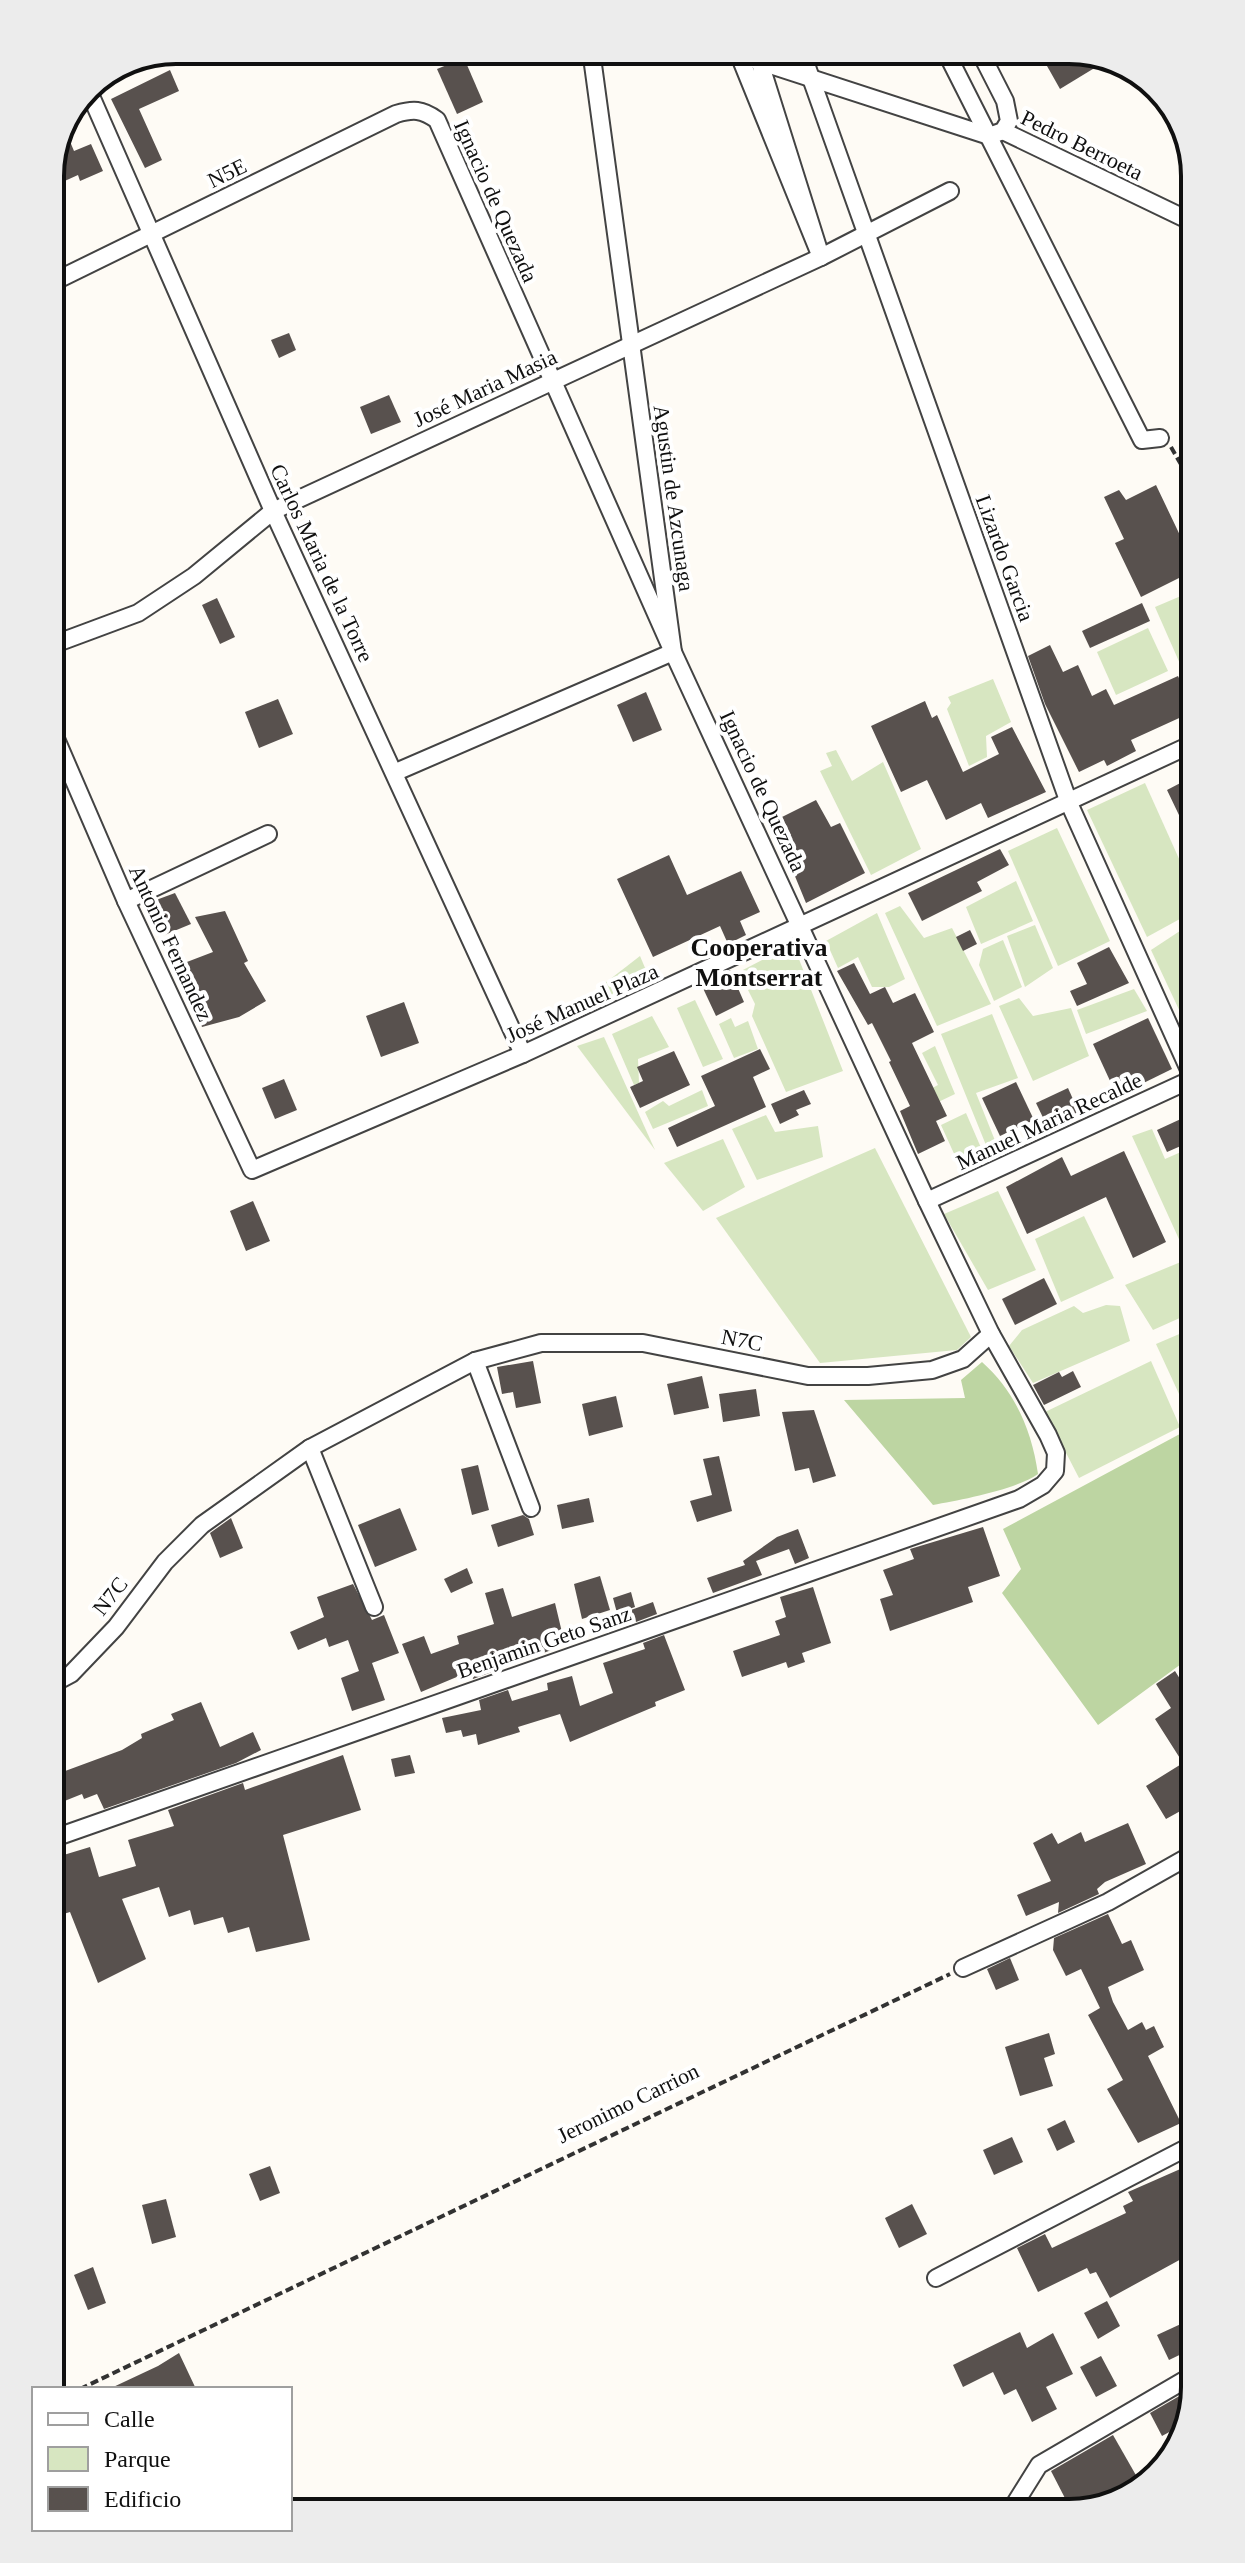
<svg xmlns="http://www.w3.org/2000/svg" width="1245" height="2563" font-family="'Times New Roman',serif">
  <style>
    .green { fill: #d7e6c1 }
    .forest { fill: #bdd5a2 }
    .building { fill: #58514e }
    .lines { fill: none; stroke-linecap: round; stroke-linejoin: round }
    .street-casing { stroke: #434343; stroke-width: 20 }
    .path { stroke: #323232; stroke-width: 4; stroke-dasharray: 8 4; stroke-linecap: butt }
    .street { stroke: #fff; stroke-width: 16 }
    .labels { text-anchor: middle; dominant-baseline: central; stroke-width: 8; stroke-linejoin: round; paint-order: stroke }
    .street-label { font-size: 22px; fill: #101010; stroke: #fff }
    .quarter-label { font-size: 26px; font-weight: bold; fill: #101010; stroke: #fff }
    .rim { fill: none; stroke: #101010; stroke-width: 4 }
  </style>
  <rect width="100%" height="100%" fill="#fefbf5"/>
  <g class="green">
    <path d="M1188,593V682L1155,607Z"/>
    <path d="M1148,628L1168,671L1116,695L1097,652Z"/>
    <path d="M993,679L1011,722L986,736L987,757L969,766L947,709L951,703L948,697Z"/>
    <path d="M836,750L852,781L883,762L921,849L871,875L820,771L832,766L826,753Z"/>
    <path d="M1145,783L1189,881V914L1147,937L1087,810Z"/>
    <path d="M1057,828L1110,941L1058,966L1008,851Z"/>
    <path d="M1016,881L1033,921L981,944L966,907Z"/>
    <path d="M900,906L924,938L952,928L991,1004L937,1026L885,913Z"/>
    <path d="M877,913L905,979L889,987H872L858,957L838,968L826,941Z"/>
    <path d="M1035,925L1053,968L1025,987L1007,936Z"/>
    <path d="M1189,925V1031L1151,950Z"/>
    <path d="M1003,940L1022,987L994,1001L979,965L983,949Z"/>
    <path d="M793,944L843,1071L786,1092L752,1016L755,1004L739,972Z"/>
    <path d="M640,956L651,982L560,1018Z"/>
    <path d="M1134,989L1147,1011L1086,1034L1077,1010Z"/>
    <path d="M1019,998L1033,1016L1071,1008L1089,1056L1033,1081L999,1006Z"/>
    <path d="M695,1000L723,1059L703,1067L677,1008Z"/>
    <path d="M992,1014L1018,1078L976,1093L996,1143L1019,1135L1022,1142L990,1155L941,1034Z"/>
    <path d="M652,1016L669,1047L638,1059L639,1083L634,1085L612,1034Z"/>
    <path d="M731,1018L735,1027L748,1021L758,1049L734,1058L719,1024Z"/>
    <path d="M604,1037L655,1150L577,1046Z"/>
    <path d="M935,1046L955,1094L930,1106L923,1093L938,1085L922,1053Z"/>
    <path d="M702,1090L708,1106L653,1129L645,1112L663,1101L669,1106Z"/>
    <path d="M966,1113L985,1157L978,1160L974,1153L956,1158L941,1125Z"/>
    <path d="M766,1115L775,1132L818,1126L823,1157L757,1180L732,1129Z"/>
    <path d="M1152,1129L1165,1159L1190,1148L1191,1313L1153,1330L1125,1285L1188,1259L1132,1136Z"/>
    <path d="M723,1139L745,1187L703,1211L664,1163Z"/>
    <path d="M875,1148L971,1337L957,1350L820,1363L716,1218Z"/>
    <path d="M998,1191L1036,1270L988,1290L944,1214Z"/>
    <path d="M1084,1216L1114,1278L1061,1302L1035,1239Z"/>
    <path d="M1106,1305L1120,1306L1130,1341L1033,1383L1009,1346L1022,1330L1074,1306L1083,1313Z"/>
    <path d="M1191,1329V1420L1156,1344Z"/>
    <path d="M1151,1361L1180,1427L1079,1478L1045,1412Z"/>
  </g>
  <g class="forest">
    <path d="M982,1362C1015,1391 1032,1431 1038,1474C1015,1490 961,1500 933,1505L844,1400L965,1398L961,1380Z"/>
    <path d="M1191,1428L1192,1656L1098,1725L1002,1593L1021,1569L1003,1529Z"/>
  </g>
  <g class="building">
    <path d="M1038,50H1078L1106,61L1060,89Z"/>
    <path d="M464,58L483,102L457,114L437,69Z"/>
    <path d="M170,70L179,91L139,109L162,160L145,168L111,99Z"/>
    <path d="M66,132L74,151L91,144L103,171L80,181L78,175L58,184L51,168L57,165L54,159Z"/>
    <path d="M289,333L296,350L279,358L271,340Z"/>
    <path d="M389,395L401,422L371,434L360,407Z"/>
    <path d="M1156,485L1187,550V574L1141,597L1115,543L1124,539L1104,497L1119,490L1126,500Z"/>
    <path d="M217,598L235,637L220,644L202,605Z"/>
    <path d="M1142,603L1150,621L1090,648L1082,631Z"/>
    <path d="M1050,645L1063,672L1078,665L1092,696L1106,689L1114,705L1178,676L1188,697V714L1131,740L1136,751L1107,766L1104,760L1079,772L1045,704L1028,656Z"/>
    <path d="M646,692L662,730L633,742L617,705Z"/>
    <path d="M278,699L293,734L259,748L245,712Z"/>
    <path d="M925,701L932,718L937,715L963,772L999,754L991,737L1012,727L1046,792L988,818L981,803L946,820L927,780L901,792L871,726Z"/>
    <path d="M1188,779V797L1189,836L1167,790Z"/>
    <path d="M816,800L831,827L840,823L865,873L806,903L785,852L790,849L785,838L791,835L782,817Z"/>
    <path d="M1000,849L1009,865L977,882L982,891L922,921L908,893Z"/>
    <path d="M669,855L687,895L741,871L760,912L740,921L746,935L728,944L720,926L653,957L617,879Z"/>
    <path d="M175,893L191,924L162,936L148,903Z"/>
    <path d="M225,911L248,961L244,963L266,1001L239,1017L202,1027L179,965L213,952L195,917Z"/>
    <path d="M970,930L977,944L963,951L956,937Z"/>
    <path d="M1109,947L1129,983L1077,1006L1070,991L1087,984L1077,963Z"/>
    <path d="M854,963L870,994L885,987L893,1003L915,993L934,1032L912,1043L947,1116L936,1121L945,1141L918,1154L900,1111L910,1106L889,1062L891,1061L872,1023L868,1025L837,971Z"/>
    <path d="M730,970L744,1002L716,1016L701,984Z"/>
    <path d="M404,1002L419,1043L381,1057L366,1016Z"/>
    <path d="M1148,1018L1172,1069L1117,1096L1093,1044Z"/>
    <path d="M760,1049L770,1069L753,1077L766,1107L677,1147L668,1128L715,1106L701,1076Z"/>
    <path d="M674,1051L690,1085L640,1108L630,1087L643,1081L637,1067Z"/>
    <path d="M284,1079L297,1110L275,1119L262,1088Z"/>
    <path d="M1016,1082L1034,1120L1000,1136L982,1098Z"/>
    <path d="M1068,1088L1080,1115L1049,1130L1036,1103Z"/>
    <path d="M804,1090L811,1104L796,1110L799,1115L780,1124L771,1104Z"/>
    <path d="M1183,1118L1190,1142L1167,1152L1157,1130Z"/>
    <path d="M1124,1151L1166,1242L1133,1258L1106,1197L1027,1234L1006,1187L1062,1157L1071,1176Z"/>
    <path d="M253,1201L270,1241L246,1251L230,1211Z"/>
    <path d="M1044,1278L1057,1304L1015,1325L1002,1299Z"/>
    <path d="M533,1361L541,1403L516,1408L513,1392L502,1394L497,1367Z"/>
    <path d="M1073,1371L1081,1387L1044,1405L1033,1385L1059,1372L1062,1377Z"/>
    <path d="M702,1376L709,1408L674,1415L667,1384Z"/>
    <path d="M756,1389L760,1416L723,1422L719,1394Z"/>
    <path d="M616,1396L623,1427L589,1436L582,1404Z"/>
    <path d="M814,1410L836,1476L813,1483L809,1468L795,1471L782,1412Z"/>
    <path d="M719,1456L732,1511L697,1522L690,1501L712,1495L703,1459Z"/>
    <path d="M478,1465L489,1510L472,1515L461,1469Z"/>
    <path d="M589,1498L594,1522L562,1529L557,1505Z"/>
    <path d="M400,1508L417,1550L375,1567L358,1525Z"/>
    <path d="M523,1515L529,1519L534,1535L498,1547L491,1525Z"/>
    <path d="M231,1518L243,1548L220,1558L210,1533Z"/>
    <path d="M983,1527L1000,1576L968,1587L973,1602L890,1631L880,1599L893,1595L883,1570L914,1559L910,1549Z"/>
    <path d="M798,1529L809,1558L795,1564L789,1549L756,1561L762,1575L713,1593L707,1578L745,1565L743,1561L777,1537Z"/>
    <path d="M467,1568L473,1583L451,1593L444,1579Z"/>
    <path d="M600,1576L610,1610L582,1619L574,1584Z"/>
    <path d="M353,1584L372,1620L384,1615L399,1653L372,1663L385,1700L352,1711L341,1678L359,1671L348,1640L329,1647L326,1638L298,1650L290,1632L324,1617L317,1597Z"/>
    <path d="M813,1587L831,1643L802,1653L805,1662L788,1668L786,1662L742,1677L733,1651L780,1635L775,1621L786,1617L780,1597Z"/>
    <path d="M503,1588L512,1617L555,1603L565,1645L473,1679L471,1671L421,1692L402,1644L424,1636L431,1654L459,1644L457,1636L494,1624L485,1593Z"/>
    <path d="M631,1592L635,1607L617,1613L613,1598Z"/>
    <path d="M653,1602L657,1614L636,1622L631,1610Z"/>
    <path d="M664,1635L685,1690L655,1702L656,1706L570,1742L560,1714L518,1727L520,1732L478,1745L476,1734L463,1737L461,1730L446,1733L442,1718L481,1710L479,1700L508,1690L512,1701L548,1690L547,1683L572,1676L580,1706L613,1693L603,1663L645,1649L643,1643Z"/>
    <path d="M1175,1671L1192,1698L1193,1804L1166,1819L1146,1786L1183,1763L1155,1719L1171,1708L1156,1684Z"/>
    <path d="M201,1702L220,1747L253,1732L261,1750L236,1763L104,1809L97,1794L84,1799L82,1794L57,1804V1774L122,1750L142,1738L141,1734L174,1720L171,1714Z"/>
    <path d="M343,1755L361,1810L283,1835L310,1940L256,1952L249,1927L228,1933L223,1917L194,1925L190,1910L169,1917L159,1887L122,1899L146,1959L98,1983L70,1912L57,1916V1857L90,1847L99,1877L136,1866L128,1840L174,1826L168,1810L243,1783L245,1790Z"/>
    <path d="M410,1755L415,1773L395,1777L391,1759Z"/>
    <path d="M1128,1823L1146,1864L1105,1882L1097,1889L1099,1894L1058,1913L1059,1902L1026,1916L1017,1895L1051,1881L1033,1843L1052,1833L1058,1844L1081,1832L1085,1842Z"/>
    <path d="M1108,1914L1122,1944L1131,1940L1144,1970L1108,1987L1113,2002L1128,2030L1142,2022L1146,2030L1154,2026L1164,2047L1148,2056L1181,2123L1138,2143L1107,2089L1123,2080L1088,2015L1100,2008L1081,1969L1066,1976L1053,1950L1054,1938Z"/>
    <path d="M1010,1958L1019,1980L996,1990L987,1969Z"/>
    <path d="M1049,2033L1055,2054L1044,2058L1053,2086L1020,2096L1005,2047Z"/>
    <path d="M1065,2120L1075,2142L1057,2151L1047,2129Z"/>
    <path d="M1012,2137L1023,2162L994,2175L983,2150Z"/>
    <path d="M1194,2163V2252L1110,2298L1096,2272L1090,2274L1087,2268L1038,2292L1017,2248L1045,2234L1052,2248L1126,2213L1123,2206L1133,2201L1128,2192Z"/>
    <path d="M270,2166L280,2193L260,2201L249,2174Z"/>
    <path d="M166,2199L176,2237L152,2244L142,2205Z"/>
    <path d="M912,2204L927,2234L899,2248L885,2218Z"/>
    <path d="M93,2267L106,2303L88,2310L74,2275Z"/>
    <path d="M1107,2301L1120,2326L1098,2339L1084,2313Z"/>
    <path d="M1183,2323L1194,2348L1169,2360L1157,2335Z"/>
    <path d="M1020,2332L1027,2348L1053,2333L1073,2374L1046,2387L1057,2409L1032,2422L1016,2389L1004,2395L993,2372L963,2387L953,2365Z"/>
    <path d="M179,2353L196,2389H109L158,2366Z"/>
    <path d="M1101,2356L1117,2386L1096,2397L1080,2367Z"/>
    <path d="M1195,2387L1184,2424L1162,2436L1150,2413Z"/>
    <path d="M1113,2435L1141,2484L1117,2504H1068L1051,2471Z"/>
  </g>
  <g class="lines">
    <defs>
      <g id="street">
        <path d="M737,50L821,257L756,50"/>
        <path d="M801,50L1069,803L1190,1072"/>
        <path d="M945,50L1142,440L1160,438"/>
        <path d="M755,60L989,136L1003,131L1009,121L1005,101L979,50"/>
        <path d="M87,87L273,511L523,1054"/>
        <path d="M1003,131L1186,219"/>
        <path d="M51,283L396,114C413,109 422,109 437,120L673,652L927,1201L991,1334L1048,1435L1056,1453L1055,1471L1043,1485L1019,1499L57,1837"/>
        <path d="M52,645L138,613L194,576L273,511L821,257L950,191"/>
        <path d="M53,732L126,901L252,1170L523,1054L1188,746"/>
        <path d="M396,772L673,652L591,50"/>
        <path d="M126,901L268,834"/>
        <path d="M927,1201L1190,1080"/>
        <path d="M475,1361L531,1508"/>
        <path d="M310,1448L374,1607"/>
        <path d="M56,1682L71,1674L116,1627L165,1562L202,1525L310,1448L475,1361L541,1343H643L808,1376H868L932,1370L963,1359L991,1334"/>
        <path d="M963,1968L1108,1902L1193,1854"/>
        <path d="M936,2278L1194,2144"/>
        <path d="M1014,2505L1039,2465L1195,2374"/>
      </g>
    </defs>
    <use href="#street" class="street-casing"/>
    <g class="path">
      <path d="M1171,447L1187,475"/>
      <path d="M80,2389L950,1974"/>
    </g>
    <use href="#street" class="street"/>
  </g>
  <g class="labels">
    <g class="street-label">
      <text transform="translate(1082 145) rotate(26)">Pedro Berroeta</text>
      <text transform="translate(227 173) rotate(-26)">N5E</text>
      <text transform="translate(496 201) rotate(66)">Ignacio de Quezada</text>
      <text transform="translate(485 388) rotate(-25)">José Maria Masia</text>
      <text transform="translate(674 498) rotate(82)">Agustin de Azcunaga</text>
      <text transform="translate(1005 558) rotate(70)">Lizardo Garcia</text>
      <text transform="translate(322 563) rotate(65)">Carlos Maria de la Torre</text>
      <text transform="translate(763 791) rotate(65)">Ignacio de Quezada</text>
      <text transform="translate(171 943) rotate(65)">Antonio Fernandez</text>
      <text transform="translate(582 1003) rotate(-24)">José Manuel Plaza</text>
      <text transform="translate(1049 1121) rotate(-25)">Manuel Maria Recalde</text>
      <text transform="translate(742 1340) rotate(11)">N7C</text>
      <text transform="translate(110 1596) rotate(-52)">N7C</text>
      <text transform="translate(544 1642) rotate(-19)">Benjamin Geto Sanz</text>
      <text transform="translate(628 2103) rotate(-26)">Jeronimo Carrion</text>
    </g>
    <g class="quarter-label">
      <text x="759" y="947">Cooperativa<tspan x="759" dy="30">Montserrat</tspan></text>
    </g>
  </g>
  <path d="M0 0H1245V2563H0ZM176 64H1069A112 112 0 0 1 1181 176V2387A112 112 0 0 1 1069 2499H176A112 112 0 0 1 64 2387V176A112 112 0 0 1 176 64Z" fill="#ececec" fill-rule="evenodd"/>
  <path class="rim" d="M176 64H1069A112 112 0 0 1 1181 176V2387A112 112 0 0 1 1069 2499H176A112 112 0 0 1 64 2387V176A112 112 0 0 1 176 64Z"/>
  <rect x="32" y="2387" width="260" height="144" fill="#ffffff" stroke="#9f9f9f" stroke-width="2"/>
  <rect x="48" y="2413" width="40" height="12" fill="#ffffff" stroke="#9f9f9f" stroke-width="2"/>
  <text x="104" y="2427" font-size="24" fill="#101010">Calle</text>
  <rect x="48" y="2447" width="40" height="24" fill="#d7e6c1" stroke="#9f9f9f" stroke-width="2"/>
  <text x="104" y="2467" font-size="24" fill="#101010">Parque</text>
  <rect x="48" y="2487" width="40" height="24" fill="#58514e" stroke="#9f9f9f" stroke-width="2"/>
  <text x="104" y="2507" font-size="24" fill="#101010">Edificio</text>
</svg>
